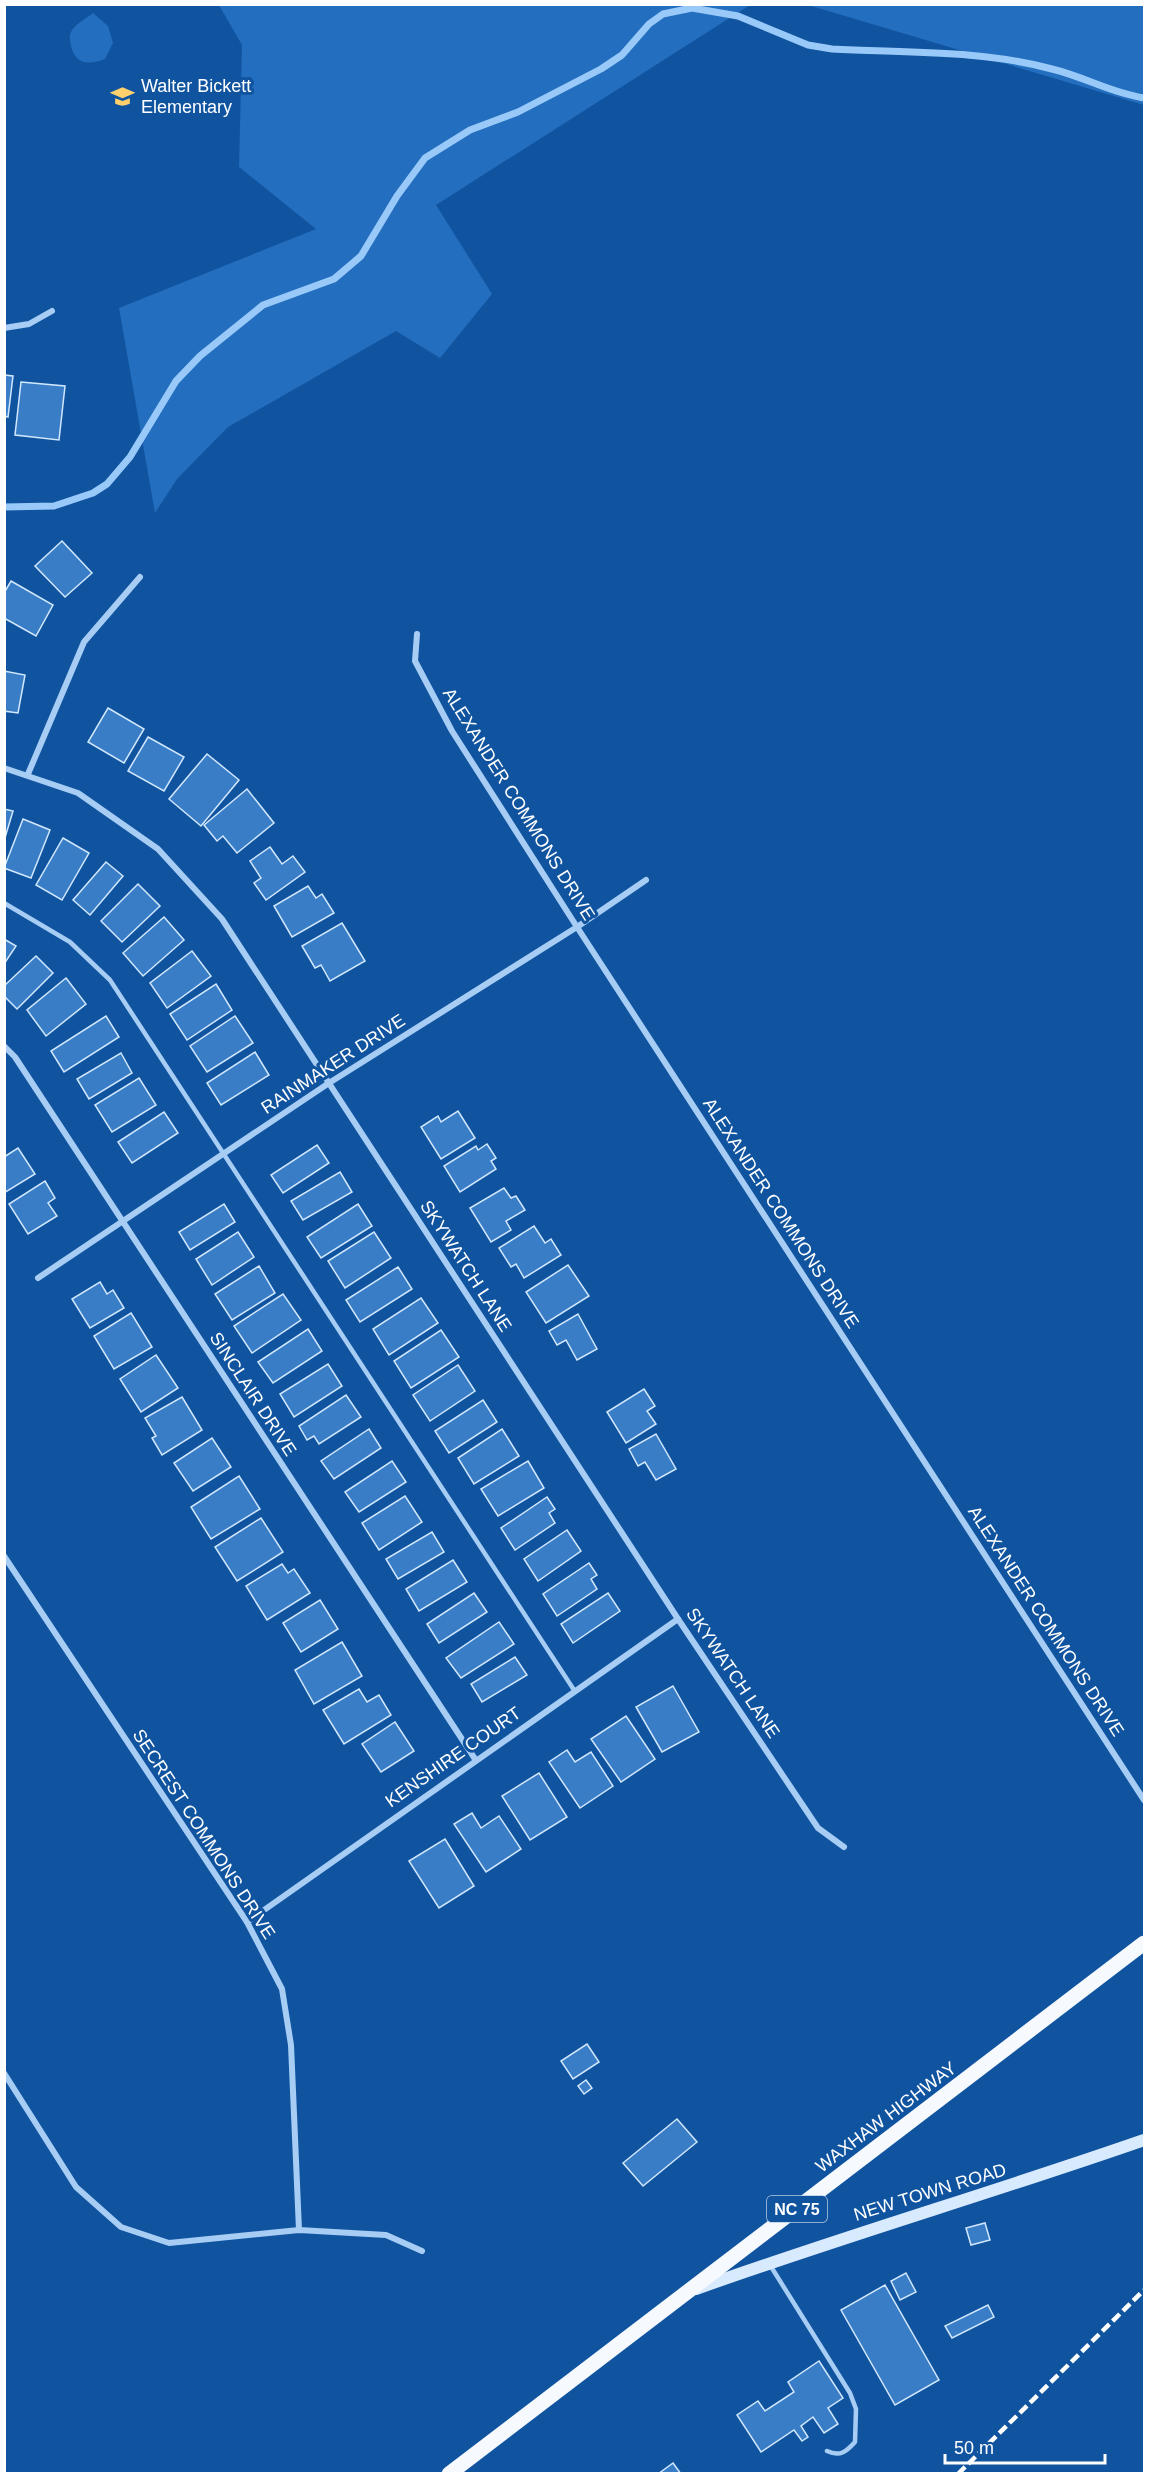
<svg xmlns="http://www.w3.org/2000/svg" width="1149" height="2478" font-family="Arial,sans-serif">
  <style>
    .green { fill: #236ebe }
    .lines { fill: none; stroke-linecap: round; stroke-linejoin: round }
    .stream { stroke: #99c9f9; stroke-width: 7 }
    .building { fill: #397dc7; stroke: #d1e7fe; stroke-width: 1.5 }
    .lane { stroke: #a7cdf5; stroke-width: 4.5 }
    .street { stroke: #a7cdf5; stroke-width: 6 }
    .secondary { stroke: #d8eafe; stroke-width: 12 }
    .primary { stroke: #f6faff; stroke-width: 15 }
    .rail { stroke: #fff; stroke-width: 4.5; stroke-dasharray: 10 4.5; stroke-linecap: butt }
    .labels { text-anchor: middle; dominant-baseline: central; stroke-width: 6; stroke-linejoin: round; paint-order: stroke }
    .shield { fill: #1054a0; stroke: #b7cce2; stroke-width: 1.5 }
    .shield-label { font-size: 16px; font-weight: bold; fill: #fff }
    .poi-label { font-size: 18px; fill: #fff; stroke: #1054a0; text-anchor: start }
    .street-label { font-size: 18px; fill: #fff; stroke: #1054a0 }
  </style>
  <rect width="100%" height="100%" fill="#1054a0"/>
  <g class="green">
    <path d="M219,5H750L436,205L492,294L440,358L396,331L228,427L177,479L155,513L119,308L316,229L239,167L242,45Z"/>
    <path d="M808,5H1144V105Z"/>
    <path d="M93,13L108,26L113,43L105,59C90,65 75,65 71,46C70,41 69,36 71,32C75,24 87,18 93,13Z"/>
  </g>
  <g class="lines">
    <path class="stream" d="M4,507L54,506L93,493L107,484L130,457L176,381L200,356L263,305L334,279L361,256L397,196L425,158L470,130L518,112L601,69L622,55L649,24L663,14L692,8L738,16L808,45L832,49C904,53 982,50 1052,69C1085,77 1111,93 1144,98"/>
  </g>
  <g class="building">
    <path d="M4,375L13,376L8,417L4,416Z"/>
    <path d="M21,382L65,386L59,440L15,435Z"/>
    <path d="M62,541L92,573L65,597L35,566Z"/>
    <path d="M11,581L53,605L36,636L4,618V593Z"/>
    <path d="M4,671L25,675L18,713L4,711Z"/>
    <path d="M108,708L144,729L124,763L88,742Z"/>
    <path d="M148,737L184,757L164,791L128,771Z"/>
    <path d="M207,754L239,780L201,826L169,799Z"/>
    <path d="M247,789L274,823L237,853L223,836L217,841L204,825Z"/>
    <path d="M4,809L13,811L4,841Z"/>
    <path d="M23,819L50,830L31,878L4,868Z"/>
    <path d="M63,838L89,853L62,900L36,885Z"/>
    <path d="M270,847L282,864L293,856L305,872L266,900L254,883L261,878L250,861Z"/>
    <path d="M106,862L123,876L90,915L73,900Z"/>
    <path d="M138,884L160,906L122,942L101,921Z"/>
    <path d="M308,886L316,898L322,894L334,913L292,937L274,906Z"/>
    <path d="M164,917L184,940L143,976L123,953Z"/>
    <path d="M342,923L365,961L330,981L321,965L315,968L302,946Z"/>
    <path d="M4,939L16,946L4,964Z"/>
    <path d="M192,951L211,976L167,1008L150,983Z"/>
    <path d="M36,956L53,973L17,1009L4,996V986Z"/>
    <path d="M66,978L86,1004L46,1036L27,1010Z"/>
    <path d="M216,984L232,1010L187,1040L170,1014Z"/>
    <path d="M106,1016L119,1037L64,1072L51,1051Z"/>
    <path d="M235,1016L253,1043L207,1072L190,1046Z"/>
    <path d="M255,1052L269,1075L221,1105L207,1083Z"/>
    <path d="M121,1053L132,1073L89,1099L77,1079Z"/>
    <path d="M139,1078L156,1105L112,1132L95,1105Z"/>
    <path d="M458,1111L475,1138L441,1159L421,1127L438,1116L441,1122Z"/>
    <path d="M164,1112L178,1133L132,1163L118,1142Z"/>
    <path d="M487,1144L496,1158L491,1161L496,1169L460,1192L444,1166L476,1146L478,1150Z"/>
    <path d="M317,1145L329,1163L283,1193L271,1175Z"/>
    <path d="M18,1148L35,1174L4,1193V1157Z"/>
    <path d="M340,1172L352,1192L303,1220L291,1201Z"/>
    <path d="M45,1181L55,1198L48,1203L57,1216L28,1234L9,1204Z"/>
    <path d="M504,1188L511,1198L516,1196L525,1210L506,1221L511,1230L491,1242L470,1208Z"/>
    <path d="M224,1204L235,1222L190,1250L179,1232Z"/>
    <path d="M358,1204L372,1226L321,1258L307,1237Z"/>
    <path d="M534,1226L545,1243L551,1239L561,1255L524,1278L516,1264L511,1267L499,1248Z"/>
    <path d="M238,1232L254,1257L212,1285L196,1259Z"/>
    <path d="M374,1232L391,1258L345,1288L328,1261Z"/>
    <path d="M568,1265L589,1296L546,1323L526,1292Z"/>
    <path d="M259,1266L275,1293L232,1320L215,1294Z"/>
    <path d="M398,1267L412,1289L360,1322L346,1300Z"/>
    <path d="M100,1282L107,1294L113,1290L124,1308L90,1328L72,1299Z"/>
    <path d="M283,1294L301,1320L252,1353L234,1326Z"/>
    <path d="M421,1298L438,1323L389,1355L373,1329Z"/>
    <path d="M131,1313L152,1347L114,1369L94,1336Z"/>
    <path d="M578,1314L597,1349L577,1360L566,1340L557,1345L549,1331Z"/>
    <path d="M308,1329L322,1351L273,1383L258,1362Z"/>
    <path d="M441,1330L459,1357L411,1388L394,1361Z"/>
    <path d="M156,1355L178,1388L141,1412L120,1379Z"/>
    <path d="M328,1364L342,1386L294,1417L280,1394Z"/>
    <path d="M458,1365L475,1391L430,1421L413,1395Z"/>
    <path d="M644,1389L655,1406L647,1411L656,1424L626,1443L607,1412Z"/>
    <path d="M346,1395L361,1417L319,1444L314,1436L307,1440L299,1426Z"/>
    <path d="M182,1397L202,1430L162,1455L152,1438L156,1436L145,1418Z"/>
    <path d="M483,1400L497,1422L449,1453L435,1431Z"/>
    <path d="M369,1429L381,1448L334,1479L321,1461Z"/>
    <path d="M502,1429L519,1456L474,1484L458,1458Z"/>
    <path d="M656,1434L676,1469L656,1480L645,1462L638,1466L629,1449Z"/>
    <path d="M212,1438L231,1467L193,1491L174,1463Z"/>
    <path d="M392,1461L406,1482L359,1512L345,1492Z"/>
    <path d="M528,1461L544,1488L498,1516L481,1489Z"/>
    <path d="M239,1476L260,1509L211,1539L191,1507Z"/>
    <path d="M405,1496L422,1522L379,1550L362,1523Z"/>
    <path d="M547,1497L555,1509L549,1513L555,1523L515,1550L501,1528Z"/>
    <path d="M261,1518L283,1552L237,1581L215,1547Z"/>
    <path d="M567,1530L581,1551L538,1581L524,1559Z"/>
    <path d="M432,1532L444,1552L398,1579L386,1559Z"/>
    <path d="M453,1560L467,1582L419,1611L406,1589Z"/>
    <path d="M589,1563L597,1575L591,1579L597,1589L557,1616L543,1594Z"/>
    <path d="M282,1564L288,1573L294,1569L310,1593L267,1620L246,1586Z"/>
    <path d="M474,1593L487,1612L439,1643L427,1624Z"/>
    <path d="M608,1593L620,1611L573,1643L561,1624Z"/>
    <path d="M320,1600L338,1629L301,1652L283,1623Z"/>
    <path d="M499,1622L514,1644L461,1678L446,1658Z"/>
    <path d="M342,1642L362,1676L314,1704L295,1670Z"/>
    <path d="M515,1657L527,1675L482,1702L471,1684Z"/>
    <path d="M673,1686L699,1732L662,1752L636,1707Z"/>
    <path d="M359,1689L367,1702L379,1695L391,1715L344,1744L323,1710Z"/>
    <path d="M626,1716L655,1759L621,1782L591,1739Z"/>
    <path d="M395,1722L414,1751L381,1772L362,1744Z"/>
    <path d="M567,1750L575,1762L591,1752L613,1786L580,1808L549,1762Z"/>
    <path d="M539,1773L567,1817L530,1840L502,1796Z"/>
    <path d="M472,1813L481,1828L499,1816L521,1849L486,1872L454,1824Z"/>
    <path d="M445,1839L474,1886L439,1908L409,1861Z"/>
    <path d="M587,2044L599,2062L573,2079L561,2061Z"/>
    <path d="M586,2080L592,2088L584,2094L578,2086Z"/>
    <path d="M677,2119L697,2142L643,2186L623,2163Z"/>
    <path d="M985,2223L990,2240L971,2245L966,2228Z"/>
    <path d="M906,2273L916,2292L900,2300L891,2281Z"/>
    <path d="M885,2285L939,2380L895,2405L841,2310Z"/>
    <path d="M988,2305L994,2317L952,2338L945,2326Z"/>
    <path d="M819,2361L843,2398L828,2408L838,2424L824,2433L813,2417L801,2426L808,2437L802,2441L794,2430L761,2452L737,2415L758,2401L765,2411L794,2392L788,2382Z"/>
    <path d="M673,2463L681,2474H658Z"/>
  </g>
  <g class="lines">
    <g class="lane">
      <path d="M4,903L70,942L110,980L574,1690"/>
      <path d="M770,2265L850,2393L856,2409L855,2442C846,2452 840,2457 827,2451"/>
    </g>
    <g class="street">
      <path d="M4,328L29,324L52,311"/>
      <path d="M417,634L415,661L452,731L577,927L1144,1800"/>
      <path d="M4,768L78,793L158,849L222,919L678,1619L818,1828L844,1847"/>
      <path d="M28,774L84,642L140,577"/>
      <path d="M4,1046L15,1057L475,1759"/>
      <path d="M38,1278L329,1083L577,927L646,880"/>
      <path d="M4,1556L247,1922L282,1989L291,2045L299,2230"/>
      <path d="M247,1922L678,1619"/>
      <path d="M4,2073L76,2187L121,2227L169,2243L299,2230L386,2235L422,2251"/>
    </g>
    <path class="secondary" d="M696,2289C844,2236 995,2192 1144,2140"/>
    <path class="primary" d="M449,2474L1144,1943"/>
    <path class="rail" d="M958,2474L1144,2290"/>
  </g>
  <defs>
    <symbol id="school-bare" viewBox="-9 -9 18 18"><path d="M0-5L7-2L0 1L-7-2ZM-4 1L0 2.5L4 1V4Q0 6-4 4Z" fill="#ffd06c" stroke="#1054a0" stroke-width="2.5" paint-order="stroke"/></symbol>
  </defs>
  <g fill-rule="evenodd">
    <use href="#school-bare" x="106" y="80" width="33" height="33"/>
  </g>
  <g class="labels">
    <rect class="shield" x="767" y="2196" width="60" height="26" rx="4.5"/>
    <g class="shield-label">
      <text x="797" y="2209">NC 75</text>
    </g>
    <g class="poi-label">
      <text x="141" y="86">Walter Bickett<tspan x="141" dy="21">Elementary</tspan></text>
    </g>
    <g class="street-label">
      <text transform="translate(519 804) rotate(58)">ALEXANDER COMMONS DRIVE</text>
      <text transform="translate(333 1064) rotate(-33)">RAINMAKER DRIVE</text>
      <text transform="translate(781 1213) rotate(57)">ALEXANDER COMMONS DRIVE</text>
      <text transform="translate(466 1266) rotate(57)">SKYWATCH LANE</text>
      <text transform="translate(253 1394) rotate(57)">SINCLAIR DRIVE</text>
      <text transform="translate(1046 1621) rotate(57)">ALEXANDER COMMONS DRIVE</text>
      <text transform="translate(733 1673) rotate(56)">SKYWATCH LANE</text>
      <text transform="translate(453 1757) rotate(-35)">KENSHIRE COURT</text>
      <text transform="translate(204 1834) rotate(57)">SECREST COMMONS DRIVE</text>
      <text transform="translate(886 2117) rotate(-37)">WAXHAW HIGHWAY</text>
      <text transform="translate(930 2192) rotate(-17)">NEW TOWN ROAD</text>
    </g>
  </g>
  <rect width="1149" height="2478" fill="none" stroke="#ffffff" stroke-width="12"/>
  <path d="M945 2454v9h160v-9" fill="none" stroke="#ffffff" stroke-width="3"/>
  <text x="954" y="2454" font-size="18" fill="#ffffff" stroke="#1054a0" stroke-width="4.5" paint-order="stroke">50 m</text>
</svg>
